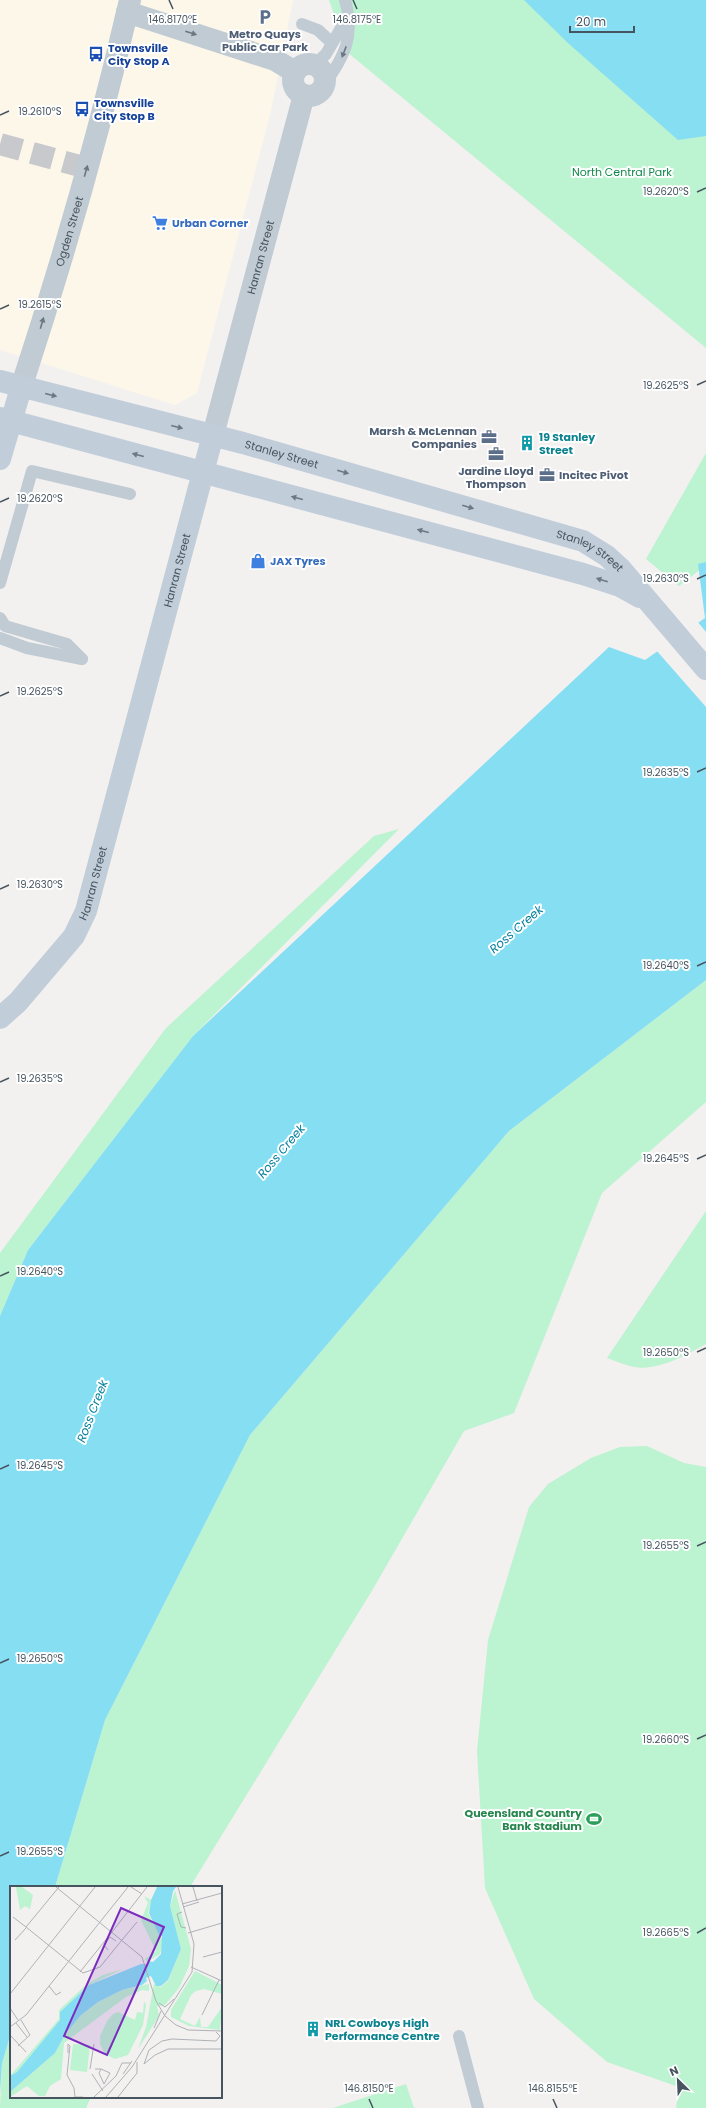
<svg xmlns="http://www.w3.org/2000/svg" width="706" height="2108" font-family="Poppins,sans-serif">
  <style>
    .commercial { fill: #fdf7e9 }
    .green { fill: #bcf3d0 }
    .water { fill: #86def3 }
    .pier { fill: #f3f0f0 }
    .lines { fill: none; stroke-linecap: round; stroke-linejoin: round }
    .street-tunnel { stroke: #c8c9cc; stroke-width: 22; stroke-dasharray: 22 11; stroke-linecap: butt }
    .lane { stroke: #c0cbd3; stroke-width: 12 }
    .street { stroke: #c0cbd3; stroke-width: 22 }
    .secondary { stroke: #c1ceda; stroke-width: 22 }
    .oneway { fill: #6b7882 }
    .oneway2 { fill: #6b7984 }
    .ticks { fill: none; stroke: #46545f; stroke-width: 1.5 }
    .labels { text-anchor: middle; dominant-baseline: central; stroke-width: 4; stroke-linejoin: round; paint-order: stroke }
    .service-label { font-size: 11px; font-weight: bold; fill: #4e5e75; stroke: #fff }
    .transit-label { font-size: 11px; font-weight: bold; fill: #164399; stroke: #fff; text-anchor: start }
    .park-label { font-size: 11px; fill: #10874a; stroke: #fff }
    .shop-label { font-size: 11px; font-weight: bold; fill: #366cbe; stroke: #fff; text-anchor: start }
    .street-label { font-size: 11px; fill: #46545f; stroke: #fff }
    .culture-label { font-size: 11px; font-weight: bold; fill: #0d838f; stroke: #fff; text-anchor: start }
    .leisure-label { font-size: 11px; font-weight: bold; fill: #27864d; stroke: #fff; text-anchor: end }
    .water-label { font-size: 12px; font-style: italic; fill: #04809e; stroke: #fff }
    .inset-road { fill: none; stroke: #aeb2b6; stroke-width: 1 }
    .view { fill: #7b2cbf; fill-opacity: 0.15; stroke: #7b2cbf; stroke-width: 2 }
    .inset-edge { fill: none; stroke: #46545f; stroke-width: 2 }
    .ticks-label { font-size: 10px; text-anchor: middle; fill: #46545f; stroke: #fff; stroke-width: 4; stroke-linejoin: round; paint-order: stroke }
  </style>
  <rect width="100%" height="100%" fill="#f3f0f0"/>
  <path class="commercial" d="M0,0H293L271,111L197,393L175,405L0,350Z"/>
  <g class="green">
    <path d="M329,0H526L706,133V348L347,52Z"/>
    <path d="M706,453V565L679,586L646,559Z"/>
    <path d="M399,829L193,1036L28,1250L0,1316V1253L166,1028L374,836Z"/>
    <path d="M706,980V1102L602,1193L514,1413L464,1431L373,1589L190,1887H55L105,1720L250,1435L509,1131Z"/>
    <path d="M706,1211V1344C686,1355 659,1371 634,1367C625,1365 616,1361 607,1358Z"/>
    <path d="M647,1446L684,1463L706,1467V2108H676L679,2087L607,2062L534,1999L485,1888L477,1751L488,1640L529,1507L548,1484L591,1458L620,1447Z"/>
    <path d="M11,2033V2097H91L86,2108H0L2,2063Z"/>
    <path d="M406,2084L414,2108H333Z"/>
  </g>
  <g class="water">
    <path d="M524,0H706V136L678,140L568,43Z"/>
    <path d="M706,562V980L509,1131L250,1435L105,1720L55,1887H11V2033L2,2063L0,2093V1316L28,1250L193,1036L609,647L645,660L705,618L698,564Z"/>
  </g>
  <path class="pier" d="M697,621L706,632V707L656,650Z"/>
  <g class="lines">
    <path class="street-tunnel" d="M0,144L87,168"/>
    <g class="lane">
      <path d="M302,24L318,30L332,43"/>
      <path d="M314,65L326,54L348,16"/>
      <path d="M324,85C345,56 355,36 345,0"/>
      <path d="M0,583L32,471L130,494"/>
      <path d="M0,618L5,626L67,644L82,659"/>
      <path d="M0,638L27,648L82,659"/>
      <path d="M459,2036L478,2108"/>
    </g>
    <g class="street">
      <path d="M127,12L275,60L295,72"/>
      <circle cx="309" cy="80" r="16"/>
      <path id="s1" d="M21,388C63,260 100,130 130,0"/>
      <path id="s2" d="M213,435L304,95"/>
    </g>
    <g class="secondary">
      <path id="s3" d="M0,381L243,443L583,541L607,556L620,568L706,669"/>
      <path d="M0,418L583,574L620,586L640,597"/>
      <path d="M0,459L21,388"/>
      <path id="s4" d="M0,1018L18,1002L74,936L86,911L213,435"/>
    </g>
  </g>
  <defs><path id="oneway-solid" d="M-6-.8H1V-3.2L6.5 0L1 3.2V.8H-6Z"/></defs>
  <g class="oneway">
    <use href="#oneway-solid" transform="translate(191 33) rotate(18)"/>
    <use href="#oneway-solid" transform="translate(344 52) rotate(111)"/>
    <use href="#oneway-solid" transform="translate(86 171) rotate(-74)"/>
    <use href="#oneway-solid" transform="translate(42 323) rotate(-74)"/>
  </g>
  <g class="oneway2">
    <use href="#oneway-solid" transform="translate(51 395) rotate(14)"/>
    <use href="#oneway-solid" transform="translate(177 427) rotate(14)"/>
    <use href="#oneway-solid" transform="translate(138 455) rotate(-165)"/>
    <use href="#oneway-solid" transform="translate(343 472) rotate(16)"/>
    <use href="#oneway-solid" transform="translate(297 498) rotate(-165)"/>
    <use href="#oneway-solid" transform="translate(468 507) rotate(16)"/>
    <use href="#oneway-solid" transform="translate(423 531) rotate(-165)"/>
    <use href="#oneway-solid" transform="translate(602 580) rotate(-163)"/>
  </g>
  <path class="ticks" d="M169,0L173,9M353,0L357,9M0,115L9,111M697,192L706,188M0,309L9,305M697,385L706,381M0,502L9,498M697,579L706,575M0,696L9,692M697,772L706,768M0,889L9,885M697,966L706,962M0,1082L9,1078M697,1159L706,1155M0,1276L9,1272M697,1352L706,1348M0,1469L9,1465M697,1546L706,1542M0,1663L9,1659M697,1739L706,1735M0,1856L9,1852M697,1933L706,1928M369,2099L373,2108M553,2099L557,2108"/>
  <defs>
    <symbol id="parking-bare" viewBox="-9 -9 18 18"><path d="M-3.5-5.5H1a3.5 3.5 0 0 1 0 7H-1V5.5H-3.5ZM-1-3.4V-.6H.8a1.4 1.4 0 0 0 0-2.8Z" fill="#5c6f8a" stroke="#fff" stroke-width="2.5" paint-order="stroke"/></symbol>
    <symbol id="bus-bare" viewBox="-9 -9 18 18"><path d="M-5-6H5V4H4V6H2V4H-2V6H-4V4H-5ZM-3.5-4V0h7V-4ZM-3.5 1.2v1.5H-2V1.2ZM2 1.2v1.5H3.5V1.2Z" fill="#1a4fb4" stroke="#fff" stroke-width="2.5" paint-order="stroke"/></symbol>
    <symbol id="supermarket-bare" viewBox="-9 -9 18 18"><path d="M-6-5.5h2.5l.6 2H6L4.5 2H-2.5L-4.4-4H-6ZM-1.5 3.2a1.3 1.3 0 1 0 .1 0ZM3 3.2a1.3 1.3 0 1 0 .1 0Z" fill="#3f7fe0" stroke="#fff" stroke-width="2.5" paint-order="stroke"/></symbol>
    <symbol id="office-bare" viewBox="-9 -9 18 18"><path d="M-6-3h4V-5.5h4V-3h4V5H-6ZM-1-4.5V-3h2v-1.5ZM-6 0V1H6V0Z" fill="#5c6f8a" stroke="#fff" stroke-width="2.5" paint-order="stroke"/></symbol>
    <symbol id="building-bare" viewBox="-9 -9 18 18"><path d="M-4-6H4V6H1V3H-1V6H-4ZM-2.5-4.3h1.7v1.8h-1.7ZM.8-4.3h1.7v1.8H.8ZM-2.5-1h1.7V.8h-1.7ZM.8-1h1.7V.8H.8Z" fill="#0f9aa8" stroke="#fff" stroke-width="2.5" paint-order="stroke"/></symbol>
    <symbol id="shop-bare" viewBox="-9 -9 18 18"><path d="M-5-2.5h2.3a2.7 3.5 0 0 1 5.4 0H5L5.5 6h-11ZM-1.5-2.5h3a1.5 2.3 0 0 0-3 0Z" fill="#3f7fe0" stroke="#fff" stroke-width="2.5" paint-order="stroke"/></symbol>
    <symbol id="stadium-bare" viewBox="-9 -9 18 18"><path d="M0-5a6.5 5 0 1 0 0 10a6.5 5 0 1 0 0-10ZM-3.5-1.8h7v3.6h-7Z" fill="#2e9e5b" stroke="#fff" stroke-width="2.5" paint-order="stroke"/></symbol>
  </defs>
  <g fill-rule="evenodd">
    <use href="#parking-bare" x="254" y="6" width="22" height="22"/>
    <use href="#bus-bare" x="85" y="43" width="22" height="22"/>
    <use href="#bus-bare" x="71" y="98" width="22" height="22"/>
    <use href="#supermarket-bare" x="149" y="212" width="22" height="22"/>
    <use href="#office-bare" x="478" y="426" width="22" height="22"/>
    <use href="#building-bare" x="516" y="432" width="22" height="22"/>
    <use href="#office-bare" x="485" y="443" width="22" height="22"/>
    <use href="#office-bare" x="536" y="464" width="22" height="22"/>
    <use href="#shop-bare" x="247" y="550" width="22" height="22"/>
    <use href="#stadium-bare" x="583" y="1808" width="22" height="22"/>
    <use href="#building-bare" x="302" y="2018" width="22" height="22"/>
  </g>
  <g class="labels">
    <g class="service-label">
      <text x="265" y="34">Metro Quays<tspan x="265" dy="13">Public Car Park</tspan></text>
      <text x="477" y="431" text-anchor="end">Marsh &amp; McLennan<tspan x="477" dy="13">Companies</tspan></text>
      <text x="496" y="471">Jardine Lloyd<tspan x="496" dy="13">Thompson</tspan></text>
      <text x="559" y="475" text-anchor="start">Incitec Pivot</text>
    </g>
    <g class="transit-label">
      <text x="108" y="48">Townsville<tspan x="108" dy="13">City Stop A</tspan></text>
      <text x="94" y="103">Townsville<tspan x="94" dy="13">City Stop B</tspan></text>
    </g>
    <g class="park-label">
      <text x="622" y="172">North Central Park</text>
    </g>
    <g class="shop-label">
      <text x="172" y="223">Urban Corner</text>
      <text x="270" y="561">JAX Tyres</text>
    </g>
    <g class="street-label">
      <text stroke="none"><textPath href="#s1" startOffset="164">Ogden Street</textPath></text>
      <text stroke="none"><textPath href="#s2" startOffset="184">Hanran Street</textPath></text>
      <text stroke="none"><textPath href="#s3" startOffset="291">Stanley Street</textPath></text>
      <text stroke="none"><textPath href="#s3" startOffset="615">Stanley Street</textPath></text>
      <text stroke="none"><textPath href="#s4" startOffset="491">Hanran Street</textPath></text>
      <text stroke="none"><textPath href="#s4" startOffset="167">Hanran Street</textPath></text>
    </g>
    <g class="culture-label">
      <text x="539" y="437">19 Stanley<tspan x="539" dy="13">Street</tspan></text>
      <text x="325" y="2023">NRL Cowboys High<tspan x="325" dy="13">Performance Centre</tspan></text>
    </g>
    <g class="leisure-label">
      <text x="582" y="1813">Queensland Country<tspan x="582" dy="13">Bank Stadium</tspan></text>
    </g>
    <g class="water-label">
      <text transform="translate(516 929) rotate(-41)">Ross Creek</text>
      <text transform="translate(281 1151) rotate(-50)">Ross Creek</text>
      <text transform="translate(92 1411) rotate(-69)">Ross Creek</text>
    </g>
  </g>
  <g transform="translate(10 1886)">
    <rect width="212" height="212" fill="#f3f0f0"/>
    <path d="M6,1H12L23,9L20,23L15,20L10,24ZM165,4L181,63L179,80L169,102L155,119L147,120L149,130L128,163L136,141L144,98L151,101L158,95L171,63L160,20ZM134,10L141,14L138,27L153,54L150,68L137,76L135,73L146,65L131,34L138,17ZM113,83L79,99L50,126V134L7,186L0,190L49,133V124L77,98L93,89ZM185,85L212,99V108L194,103L186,105L181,109L170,133L185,140L190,131L191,141H198L212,121L210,144L179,140L161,131V124ZM139,98V105L132,104L116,111L54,157L51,193L40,200L35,210H29L17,200L0,211V206L45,167L56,147L71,129L88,116L112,104ZM134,115L136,119L133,139L118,169L105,173L95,168L90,158V150L97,135L103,128L108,126L125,134L127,126L133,127ZM63,158L80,159L77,186L60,184Z" fill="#bcf3d0"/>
    <path d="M147,1H166L163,5L160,20L171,63L158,94L151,100H146L141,90L136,92L137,95L132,99L112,104L88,116L71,129L56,147L45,167L0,206V190L7,186L50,134V126L79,99L131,78H137L138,75L143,76L151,68L152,50L149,49L139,27L141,14Z" fill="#86def3"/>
    <path class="inset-road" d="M46,1L132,71L146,115L155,130M121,1L132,8M183,1L187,15M172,18L212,7M173,21L189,16M172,26L167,28L171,41L176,42M3,31L16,41M90,36L118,1M16,41L73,87L90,81L112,54M16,41L49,1M102,46L137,1M178,47L212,37M5,54L16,42M112,54L127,36M98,64L94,59L100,51L106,55M193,71L212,66M181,81L212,95M70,86L102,46M39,100L46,109L51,106M0,108L85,1M149,117L155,121L164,113M0,122L8,134M192,129L209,94M155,130L166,139L178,144L212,145M6,137L17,151M0,141L16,129L90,36M144,142L151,125M0,149L16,166M8,160L20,149L11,134M58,167V158L60,160L57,189L64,202L65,211H73M134,178L139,164L152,155L162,153L206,155L210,150L206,146M134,178L145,169L158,163H212M80,183L84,158M85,183H91L100,187L94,198L89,187L91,183M82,188L93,205M113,188L122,175M84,211L106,190L112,177H121M96,211L122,181L182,86L184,58L168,1M108,211L127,187V176"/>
    <path class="view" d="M111,22L154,41L97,169L54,150Z"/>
    <rect width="212" height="212" class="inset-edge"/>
  </g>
  <g class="ticks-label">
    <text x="357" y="23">146.8175°E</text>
    <text x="173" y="23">146.8170°E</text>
    <text x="40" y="115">19.2610°S</text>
    <text x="666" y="195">19.2620°S</text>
    <text x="40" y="308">19.2615°S</text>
    <text x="666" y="389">19.2625°S</text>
    <text x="40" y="502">19.2620°S</text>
    <text x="666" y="582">19.2630°S</text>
    <text x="40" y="695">19.2625°S</text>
    <text x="666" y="776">19.2635°S</text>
    <text x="40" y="888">19.2630°S</text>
    <text x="666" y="969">19.2640°S</text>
    <text x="40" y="1082">19.2635°S</text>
    <text x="666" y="1162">19.2645°S</text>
    <text x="40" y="1275">19.2640°S</text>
    <text x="666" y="1356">19.2650°S</text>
    <text x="40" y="1469">19.2645°S</text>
    <text x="666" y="1549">19.2655°S</text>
    <text x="40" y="1662">19.2650°S</text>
    <text x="666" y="1743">19.2660°S</text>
    <text x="40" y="1855">19.2655°S</text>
    <text x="666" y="1936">19.2665°S</text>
    <text x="369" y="2092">146.8150°E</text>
    <text x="553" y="2092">146.8155°E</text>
  </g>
  <g transform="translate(678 2080) rotate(336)" stroke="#ffffff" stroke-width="3" paint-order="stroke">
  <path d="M0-3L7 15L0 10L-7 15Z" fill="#46545f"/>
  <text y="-6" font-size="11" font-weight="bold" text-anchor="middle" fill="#46545f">N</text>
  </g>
  <path d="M570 26v6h64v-6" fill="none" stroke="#46545f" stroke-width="2"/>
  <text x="576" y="26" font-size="12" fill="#46545f" stroke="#ffffff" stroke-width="3" paint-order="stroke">20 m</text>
</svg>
